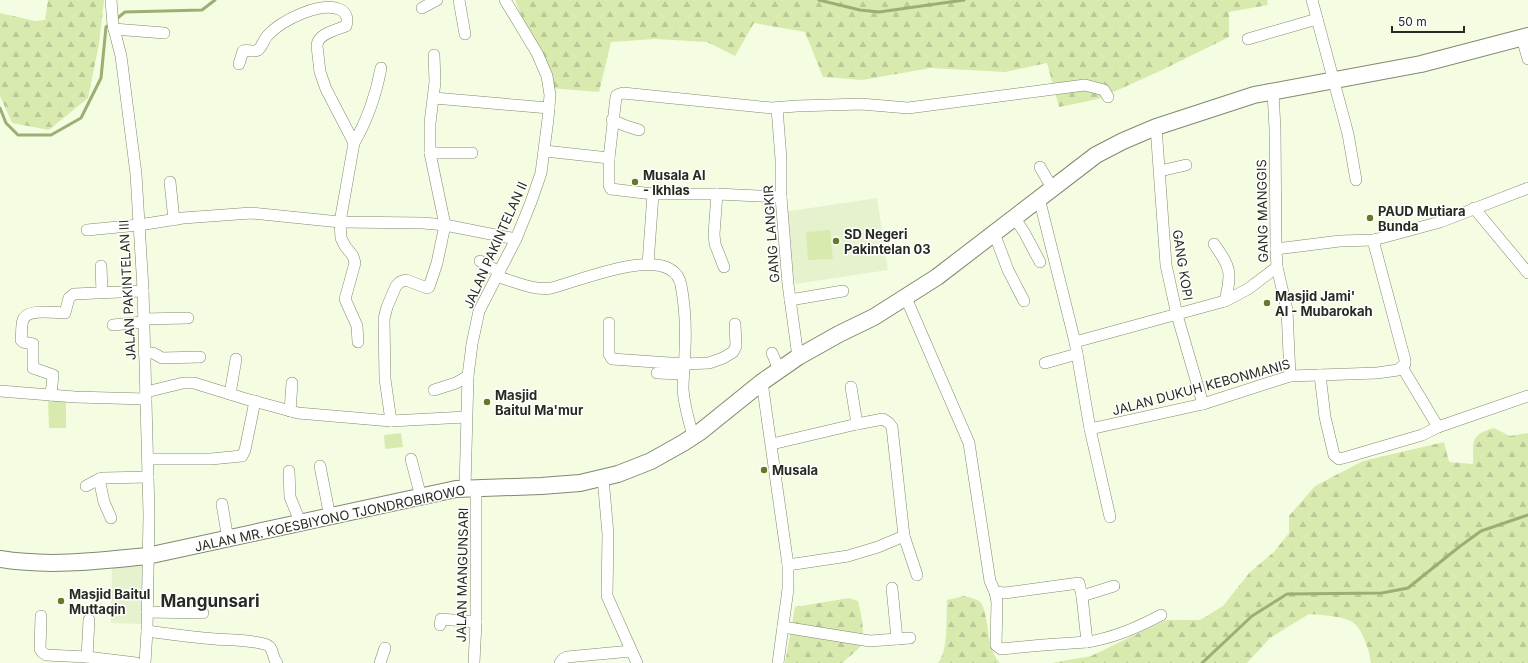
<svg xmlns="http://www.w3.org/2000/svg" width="1528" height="663" font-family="Inter,sans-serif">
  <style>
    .built { fill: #e6f2ce }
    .forest { fill: url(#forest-firs) }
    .pitch { fill: #d9eaaf }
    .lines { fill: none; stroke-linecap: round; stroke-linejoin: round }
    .stream { stroke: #9dae73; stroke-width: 3 }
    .street-casing { stroke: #81886f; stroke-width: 12 }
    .secondary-casing { stroke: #81886f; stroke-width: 18 }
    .street { stroke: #fff; stroke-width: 11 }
    .secondary { stroke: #fff; stroke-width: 16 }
    .poi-dot { fill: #667929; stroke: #fff; stroke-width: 1.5 }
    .labels { text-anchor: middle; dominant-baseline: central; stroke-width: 3; stroke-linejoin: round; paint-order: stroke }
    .poi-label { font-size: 13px; font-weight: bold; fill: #282b21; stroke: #fff; text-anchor: start }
    .street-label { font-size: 13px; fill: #282b21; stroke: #fff }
    .district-label { font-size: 17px; font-weight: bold; fill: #282b21; stroke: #fff }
  </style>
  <defs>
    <pattern id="forest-firs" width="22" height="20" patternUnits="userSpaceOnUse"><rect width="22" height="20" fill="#d9eaaf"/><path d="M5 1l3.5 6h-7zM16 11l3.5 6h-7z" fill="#bac996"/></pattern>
  </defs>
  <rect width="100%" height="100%" fill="#f4fde1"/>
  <g class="built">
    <path d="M877,198L888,270L795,284L784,212Z"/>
    <path d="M112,565H144L143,624L111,623Z"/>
  </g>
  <g class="forest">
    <path d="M48,0H104L99,44L88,98L49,130L12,123L0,96V13L35,21L45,20Z"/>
    <path d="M515,0H1267L1268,5L1229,12V37L1160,71L1098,99L1059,107L1047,63L1005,72L931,68L862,80L823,77L805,32L754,23L735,56L707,42L655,39L611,42L599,92L550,88Z"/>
    <path d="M1494,428L1510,436L1528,433V663H1371C1370,652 1363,631 1354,623C1346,616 1319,615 1309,614L1270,638L1247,663H1051L1091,656L1166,620H1200L1223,606L1250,572L1274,552L1289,533V516L1315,486L1363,461L1444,442L1449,462L1473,464C1474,441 1469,435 1494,428Z"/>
    <path d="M964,596C969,597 977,599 981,603C984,607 985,614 986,618C989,634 989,651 1000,663H938C949,649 946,618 947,600Z"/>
    <path d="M849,598L858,601C861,613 867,638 859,648C854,654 847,657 843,663H785L795,607Z"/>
  </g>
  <g class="pitch">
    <path d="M830,230L833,259L808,260L806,232Z"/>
    <path d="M66,399V428H49L48,400Z"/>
    <path d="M401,433L403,447L385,449L384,435Z"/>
  </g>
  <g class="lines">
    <g class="stream">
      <path d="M819,0L860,10L879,12L964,0"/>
      <path d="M115,20L125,12L202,10L215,0"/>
      <path d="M0,108L6,123L18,135H51L81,118L101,78L106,27L111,23"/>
      <path d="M1202,663L1252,616L1287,594L1382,593L1408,588L1459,547L1481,531L1528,515"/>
    </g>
    <defs>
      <g id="street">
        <path d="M111,0L113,25L121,56L136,174L143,289L149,514L147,631L145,663"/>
        <path d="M459,0L465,34"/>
        <path d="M1312,0L1348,134L1356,180"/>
        <path d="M422,8L437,0"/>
        <path d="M114,29L164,33"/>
        <path d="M1522,38L1528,59"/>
        <path d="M1248,39L1317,19"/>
        <path d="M239,64L243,51C247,49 253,53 258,50C262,47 264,39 268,35C281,21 321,0 341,10C347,13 348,20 346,26C336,30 317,34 317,46L320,72L326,89L354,143L340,222L341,238L345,246L353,256L355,263L345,299L357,326L358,342"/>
        <path d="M1273,92L1275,129L1276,249L1277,267L1287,310L1290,376"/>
        <path d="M434,98L549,108"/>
        <path d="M777,108L781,159V197L788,284L798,357"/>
        <path d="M612,120L626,126L639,130"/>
        <path d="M1156,127L1166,265L1177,315L1203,404"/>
        <path d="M354,143C368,119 376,95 381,68"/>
        <path d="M545,151L609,158V185L611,189L653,194L648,264"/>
        <path d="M430,153H472"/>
        <path d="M609,158L616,97L617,95L623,93L772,108L797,106L861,104L908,108L1085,85L1104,90L1108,97"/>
        <path d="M1040,167L1052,188"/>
        <path d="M1160,171L1186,165"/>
        <path d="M170,182L174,220"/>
        <path d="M653,194H717L781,197"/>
        <path d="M717,194L714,234L715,244L724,267"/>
        <path d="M1039,198L1075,342L1090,429L1110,517"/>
        <path d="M1474,208L1528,273"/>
        <path d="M1014,217L1024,232L1040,262"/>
        <path d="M87,230L139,225L183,218L251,213L340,222L423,223L445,225L516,239"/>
        <path d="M994,233L1008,270L1024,301"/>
        <path d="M1214,244C1231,268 1232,272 1225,301"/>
        <path d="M1276,249L1340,241L1373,240L1381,238L1440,222L1528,188"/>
        <path d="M480,261L499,272"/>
        <path d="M101,266L102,292"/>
        <path d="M498,277C514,281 534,291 551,288C578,282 672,240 681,285C685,306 686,328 685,349C685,362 683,375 683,389C684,405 689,421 693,436"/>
        <path d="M906,298L969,443L990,581L995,592L1005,593L1079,583L1082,596L1087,642C1114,638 1137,628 1161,615"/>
        <path d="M790,300L843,291"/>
        <path d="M143,319L188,318"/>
        <path d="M609,323V354L612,359L684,364L709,363L723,358L733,352L736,346L735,324"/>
        <path d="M113,325L143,322"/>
        <path d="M1075,342L1225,301L1248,289L1277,267"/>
        <path d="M144,353H153L162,358L200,357"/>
        <path d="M772,353L779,370"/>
        <path d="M1045,363L1077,354"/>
        <path d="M1402,367L1438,427"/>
        <path d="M657,373L683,374"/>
        <path d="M1320,375L1325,417L1334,455L1339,459L1347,457L1422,435L1438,427L1528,396"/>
        <path d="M762,382L788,565V589L778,663"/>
        <path d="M851,387L857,424"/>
        <path d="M434,390L456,383L468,376"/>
        <path d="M0,391L75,397L146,399"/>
        <path d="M146,392L183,383H194L246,399L298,413L391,421L466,417"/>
        <path d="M230,394L236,359"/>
        <path d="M51,395L53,375L33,368V344L23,342L21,340C22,334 21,326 23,320C27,308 55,313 65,313L69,298L74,294L143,291"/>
        <path d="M290,411L292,383"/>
        <path d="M391,421L385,379L384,319L387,307L396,286L400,282L406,280L427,288L429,287L437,263L445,225L430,153V123L435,82L434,55"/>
        <path d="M1090,429L1203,404L1290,376L1377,373L1398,370L1405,364V360L1373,240"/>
        <path d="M772,444L857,424L883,419L889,423L892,427L904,536L878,547L848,556L788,565"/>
        <path d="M148,459H211L242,456L245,450L255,401"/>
        <path d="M411,459L421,497"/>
        <path d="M320,466L330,517"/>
        <path d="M289,471L290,497L301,524"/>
        <path d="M603,478L608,534L607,596L637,663"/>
        <path d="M99,479L104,502L111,518"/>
        <path d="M86,486L99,479L104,478L148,477"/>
        <path d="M465,488L468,376L472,344L479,311L516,239L531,202L541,173L548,119L550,95L547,76L537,53L505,0"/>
        <path d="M222,504L228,540"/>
        <path d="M904,536L917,575"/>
        <path d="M892,588L897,639"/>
        <path d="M995,592L997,602L996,645L1001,649L1043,645L1087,642"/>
        <path d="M1082,596L1114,586"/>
        <path d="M147,612L203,613"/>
        <path d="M41,616L40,649L42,652L46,655L87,657L136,663"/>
        <path d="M440,625L441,619L476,622"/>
        <path d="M783,627L870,641L910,638"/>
        <path d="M147,631C170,634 192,637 215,639C228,640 255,640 267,645C274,648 272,658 277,663"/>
        <path d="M87,657L89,620"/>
        <path d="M380,663L385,648"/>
        <path d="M474,663L476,622V488"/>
        <path d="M560,663L563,659L567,657L631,651"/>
      </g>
      <path id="secondary" d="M0,559C49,567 98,561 147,556L456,489L541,486L580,483L618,474L651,461L683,443L700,432L762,382L798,357L839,334L874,317L937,277L1096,155L1123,141L1156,127L1254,95L1421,64L1528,36"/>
    </defs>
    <use href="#street" class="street-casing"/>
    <use href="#secondary" class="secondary-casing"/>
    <use href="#street" class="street"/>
    <use href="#secondary" class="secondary"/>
  </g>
  <g class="poi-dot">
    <circle cx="635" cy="182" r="4"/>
    <circle cx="1370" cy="218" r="4"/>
    <circle cx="836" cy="241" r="4"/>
    <circle cx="1267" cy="303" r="4"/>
    <circle cx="487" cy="402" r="4"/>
    <circle cx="764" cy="470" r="4"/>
    <circle cx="61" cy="601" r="4"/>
  </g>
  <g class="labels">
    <g class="poi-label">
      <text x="643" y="175">Musala Al<tspan x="643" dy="15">- Ikhlas</tspan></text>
      <text x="1378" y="211">PAUD Mutiara<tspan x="1378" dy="15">Bunda</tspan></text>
      <text x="844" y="234">SD Negeri<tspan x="844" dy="15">Pakintelan 03</tspan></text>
      <text x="1275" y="296">Masjid Jami'<tspan x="1275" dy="15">Al - Mubarokah</tspan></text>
      <text x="495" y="395">Masjid<tspan x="495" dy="15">Baitul Ma'mur</tspan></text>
      <text x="772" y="470">Musala</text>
      <text x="69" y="594">Masjid Baitul<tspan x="69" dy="15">Muttaqin</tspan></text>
    </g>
    <g class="street-label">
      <text transform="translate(1262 211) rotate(-91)">GANG MANGGIS</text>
      <text transform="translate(771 234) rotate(-94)">GANG LANGKIR</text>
      <text transform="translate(495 245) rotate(-66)">JALAN PAKINTELAN II</text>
      <text transform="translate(1183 265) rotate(81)">GANG KOPI</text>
      <text transform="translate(127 290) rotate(-93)">JALAN PAKINTELAN III</text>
      <text transform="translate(1201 387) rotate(-15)">JALAN DUKUH KEBONMANIS</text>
      <text transform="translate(330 518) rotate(-12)">JALAN MR. KOESBIYONO TJONDROBIROWO</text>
      <text transform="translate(462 575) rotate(-89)">JALAN MANGUNSARI</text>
    </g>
    <g class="district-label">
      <text x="210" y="601">Mangunsari</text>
    </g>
  </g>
  <path d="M1392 26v6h72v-6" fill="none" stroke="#282b21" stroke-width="2"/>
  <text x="1398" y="26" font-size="12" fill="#282b21" stroke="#ffffff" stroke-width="3" paint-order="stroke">50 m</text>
</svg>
